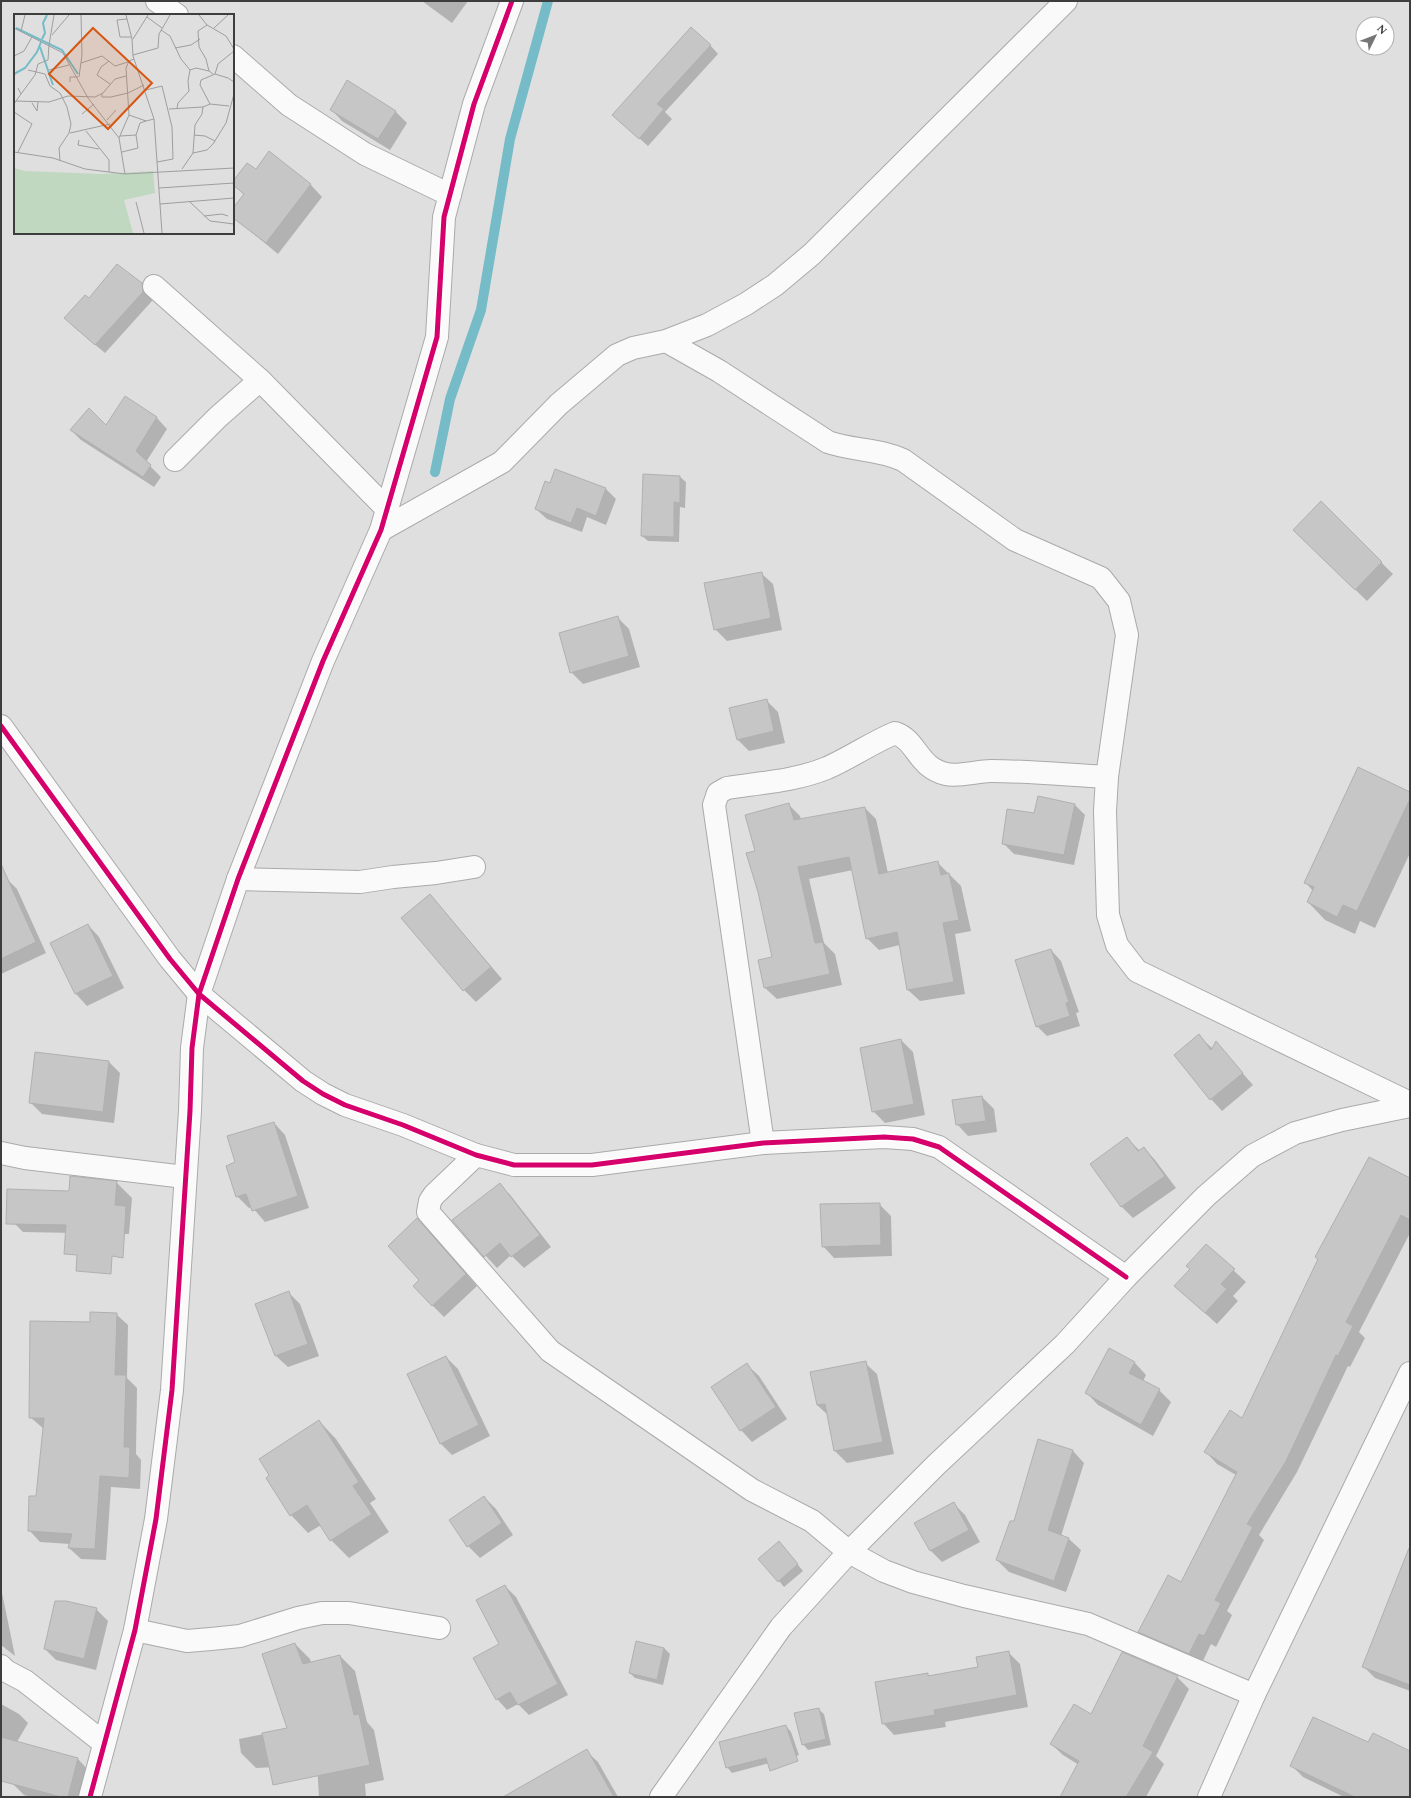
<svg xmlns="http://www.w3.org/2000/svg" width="1411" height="1798" font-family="Spectral,serif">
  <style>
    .shadow { fill: #0003 }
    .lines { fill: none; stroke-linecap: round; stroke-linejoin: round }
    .stream { stroke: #76bbc8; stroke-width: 10 }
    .building { fill: #c7c6c7; stroke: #b1b0b1 }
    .minor-casing { stroke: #aaa; stroke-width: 24 }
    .tertiary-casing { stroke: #aaa; stroke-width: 24 }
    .minor { stroke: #fafafa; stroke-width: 22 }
    .tertiary { stroke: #fafafa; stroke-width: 22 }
    .cycleway-casing { stroke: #fff; stroke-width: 8 }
    .cycleway { stroke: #d6006c; stroke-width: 5 }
    .inset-river { fill: none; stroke: #76bbc8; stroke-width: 2 }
    .inset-road { fill: none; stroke: #9e9e9e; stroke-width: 1 }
    .view { fill: #d75611; fill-opacity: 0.15; stroke: #d75611; stroke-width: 2 }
    .inset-edge { fill: none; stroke: #3d3d3d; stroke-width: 2 }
  </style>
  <rect width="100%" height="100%" fill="#dfdfdf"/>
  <g class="shadow">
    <path d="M422,1H468L452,23Z"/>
    <path d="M710,45L718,54L665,112L672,119L648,146L613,115Z"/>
    <path d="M331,109L395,111L407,123L390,150L342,121Z"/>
    <path d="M269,153L311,185L322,197L278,254L233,217V210L244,195L233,182L256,170Z"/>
    <path d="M141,284L151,294L152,301L105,353L74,327Z"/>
    <path d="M125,397L157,418L167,429L146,462L161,477L154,487L81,440L71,430L107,426Z"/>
    <path d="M555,470L606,489L616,499L606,525L587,517L582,532L547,519L536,509L551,484Z"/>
    <path d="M680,477L686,482L685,508L680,507L679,542L648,541L642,536Z"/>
    <path d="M1321,503L1393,574L1367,601L1306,542Z"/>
    <path d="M761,573L773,584L782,630L727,641L715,629Z"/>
    <path d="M617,617L629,629L640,667L583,684L571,672Z"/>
    <path d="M766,700L778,712L785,743L749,751L737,739Z"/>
    <path d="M1410,793V853L1375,928L1360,921L1355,934L1325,920L1308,902L1313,891L1305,882Z"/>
    <path d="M788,804L800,816L801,820L865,808L876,819L888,873L937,862L961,886L971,931L955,934L965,994L920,1001L908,990L900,945L879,950L867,938L853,870L809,879L824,943L835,954L842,985L777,999L765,988L773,958L757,851Z"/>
    <path d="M1075,805L1085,815L1074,865L1014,854L1003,843L1035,814Z"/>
    <path d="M7,879L17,889L46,953L1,974V881Z"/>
    <path d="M430,895L502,979L476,1002L464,990Z"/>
    <path d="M88,925L99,937L124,988L87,1006L76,994L51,943Z"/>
    <path d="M1051,950L1061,961L1079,1012L1076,1013L1080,1026L1047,1036L1037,1026Z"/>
    <path d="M1199,1036L1213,1049L1216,1043L1253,1085L1222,1111L1211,1099Z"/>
    <path d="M901,1040L913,1052L925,1115L885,1123L873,1111Z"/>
    <path d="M109,1062L120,1073L114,1123L42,1114L30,1102Z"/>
    <path d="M982,1097L994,1109L997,1132L968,1136L957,1124Z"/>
    <path d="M274,1123L285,1135L309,1208L265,1222L252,1207L249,1208L237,1196L236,1163Z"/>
    <path d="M1127,1138L1140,1151L1144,1148L1155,1160L1176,1188L1133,1218L1122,1207L1091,1164Z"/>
    <path d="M1410,1179V1233L1359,1332L1365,1338L1350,1367L1348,1366L1297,1472L1259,1535L1264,1540L1227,1611L1232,1615L1216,1647L1211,1644L1201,1665L1151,1643L1140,1632L1181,1583L1236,1475L1217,1464L1206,1452L1242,1420Z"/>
    <path d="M116,1182L132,1198L129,1234L23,1232L7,1216L70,1192Z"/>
    <path d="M500,1184L511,1196L551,1247L524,1268L511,1255L497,1268L453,1220Z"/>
    <path d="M879,1204L891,1216L892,1256L834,1258L823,1246Z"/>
    <path d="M429,1231L477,1286L444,1317L432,1305L421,1280Z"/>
    <path d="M1206,1245L1246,1282L1233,1296L1238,1301L1217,1324L1187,1297L1191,1270Z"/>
    <path d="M289,1293L300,1304L319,1356L288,1367L276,1356Z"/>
    <path d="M116,1314L128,1325L127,1378L137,1388L136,1454L141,1460L140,1489L111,1487L106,1560L81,1559L69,1548L70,1544L40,1542L29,1530L37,1497L44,1429L30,1417L90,1323Z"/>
    <path d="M1109,1350L1135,1363L1146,1375L1143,1381L1159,1390L1171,1402L1153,1436L1098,1405L1087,1393Z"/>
    <path d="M446,1357L458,1369L490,1436L452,1455L440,1443Z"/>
    <path d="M865,1363L877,1374L894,1454L847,1463L835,1451L828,1415L817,1405Z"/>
    <path d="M747,1365L759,1376L787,1419L752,1442L741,1430Z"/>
    <path d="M319,1421L336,1439L376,1499L370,1503L389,1532L349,1558L331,1540L321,1525L308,1533L291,1515Z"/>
    <path d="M1073,1451L1084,1463L1061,1536L1069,1539L1081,1550L1066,1592L1009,1572L997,1560Z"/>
    <path d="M484,1497L496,1509L513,1535L480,1558L468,1546Z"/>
    <path d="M953,1503L965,1515L980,1542L942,1562L930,1550Z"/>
    <path d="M784,1548L803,1571L784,1587L779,1581Z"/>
    <path d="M1410,1557V1691L1375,1678L1363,1666Z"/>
    <path d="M505,1586L516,1597L568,1695L529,1715L518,1704L507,1710L497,1699Z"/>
    <path d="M1,1588L15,1656L1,1645Z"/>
    <path d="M96,1609L108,1621L96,1670L56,1660L45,1649Z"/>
    <path d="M636,1642L664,1648L670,1654L663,1685L635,1678L630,1673Z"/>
    <path d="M295,1644L310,1659L311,1663L340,1656L355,1671L367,1722L374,1730L384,1780L365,1784L366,1797H319L317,1765L256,1768L241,1753L239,1739L288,1729Z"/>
    <path d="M1008,1652L1020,1664L1028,1707L945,1722L946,1727L894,1735L883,1723L927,1674L930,1677L979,1667Z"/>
    <path d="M1177,1677L1189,1689L1156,1756L1164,1764L1146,1797H1061L1079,1765L1063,1755L1051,1744L1092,1715Z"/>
    <path d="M1,1704L19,1714L28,1723L3,1766H1Z"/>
    <path d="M818,1709L824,1714L831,1745L808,1750L803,1744Z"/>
    <path d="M786,1726L791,1732L799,1755L732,1773L727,1767Z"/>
    <path d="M1368,1744L1410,1752V1797H1344L1303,1777L1291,1765Z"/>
    <path d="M586,1751L598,1762L618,1797H538Z"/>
    <path d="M78,1759L89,1771L82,1797H31L24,1795L12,1783Z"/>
  </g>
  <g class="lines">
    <path class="stream" d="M435,472L450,399L481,310L510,139L548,1"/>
  </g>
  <g class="building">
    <path d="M691,27L711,45L657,104L664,109L639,139L612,115Z"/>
    <path d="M347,80L396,111L378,139L330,110Z"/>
    <path d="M269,151L311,184L266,243L233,218V208L244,194L233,185V181L247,163L256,169Z"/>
    <path d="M117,264L142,283L143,292L95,345L64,318L85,295L89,298Z"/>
    <path d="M125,396L157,417L136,451L151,465L143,477L70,430L89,408L106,425Z"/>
    <path d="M555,469L606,488L596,516L577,508L571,523L535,509L545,481L550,483Z"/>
    <path d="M643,474L680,476V503L674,502V537L641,536Z"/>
    <path d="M1321,501L1382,562L1355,590L1293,530Z"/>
    <path d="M762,572L771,618L714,630L704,583Z"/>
    <path d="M618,616L629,656L570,673L559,633Z"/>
    <path d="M767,699L774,731L737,740L729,708Z"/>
    <path d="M1358,767L1410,792V799L1357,911L1343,905L1337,917L1307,902L1314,887L1304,883Z"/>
    <path d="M1038,796L1075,804L1064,855L1002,844L1007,809L1034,813Z"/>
    <path d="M789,803L794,820L865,807L879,874L938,861L941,875L949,873L959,920L943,923L954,982L907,990L897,932L866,939L849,857L798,867L815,943L823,942L830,974L764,988L758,960L772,957L758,892L746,853L755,851L745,815Z"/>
    <path d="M1,864L36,942L1,959Z"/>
    <path d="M430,894L491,967L463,991L401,918Z"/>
    <path d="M88,924L113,976L75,994L50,943Z"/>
    <path d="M1051,949L1069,1002L1066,1003L1070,1016L1036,1027L1015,960Z"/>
    <path d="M1199,1034L1211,1050L1216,1041L1243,1073L1210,1100L1174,1055Z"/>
    <path d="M901,1039L914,1104L872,1112L860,1048Z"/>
    <path d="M35,1052L109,1061L103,1112L29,1103Z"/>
    <path d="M982,1096L986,1121L956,1125L952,1100Z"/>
    <path d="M274,1122L298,1196L252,1211L246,1194L236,1197L226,1166L235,1162L227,1136Z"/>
    <path d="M1127,1137L1138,1151L1144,1147L1165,1176L1121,1207L1090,1164Z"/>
    <path d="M1369,1157L1410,1178V1220L1401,1215L1346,1322L1353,1326L1338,1356L1336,1355L1286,1461L1247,1524L1253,1527L1215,1600L1221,1603L1204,1636L1199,1634L1189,1654L1138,1632L1168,1575L1181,1582L1237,1472L1204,1452L1230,1410L1242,1418L1318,1259L1315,1257Z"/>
    <path d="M70,1176L117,1181L115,1205L126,1206L123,1258L112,1256L111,1274L76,1271L77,1255L64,1254L66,1225L6,1224L7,1189L69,1191Z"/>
    <path d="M500,1183L540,1235L511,1257L500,1243L484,1257L452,1220Z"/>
    <path d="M880,1203L881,1245L822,1247L820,1204Z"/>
    <path d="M417,1218L466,1274L432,1306L413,1286L419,1280L388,1246Z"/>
    <path d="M1206,1244L1235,1269L1221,1284L1227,1289L1205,1313L1174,1286L1190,1269L1186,1266Z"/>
    <path d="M289,1291L308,1344L275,1356L255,1304Z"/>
    <path d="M90,1312L117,1313L115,1375H126L124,1447H130L129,1478L100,1476L95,1549L68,1548L72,1534L28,1531L29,1496H36L44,1418H29L30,1321L90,1322Z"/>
    <path d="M1109,1348L1135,1362L1129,1373L1160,1389L1141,1425L1085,1393Z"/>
    <path d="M446,1356L479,1425L440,1444L407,1374Z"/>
    <path d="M866,1361L883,1442L834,1451L825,1404L817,1405L810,1372Z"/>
    <path d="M747,1363L776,1407L740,1431L711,1387Z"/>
    <path d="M319,1420L359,1482L353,1486L372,1514L330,1541L307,1505L290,1516L266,1478L269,1475L259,1459Z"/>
    <path d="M1038,1439L1073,1450L1048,1530L1069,1538L1054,1581L996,1560L1010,1521H1014Z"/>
    <path d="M484,1496L502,1523L467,1547L449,1520Z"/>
    <path d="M954,1502L969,1530L930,1551L914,1523Z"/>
    <path d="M779,1541L798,1564L778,1582L758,1559Z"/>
    <path d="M1409,1548L1410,1549V1685L1362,1667Z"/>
    <path d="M505,1585L558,1684L518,1705L510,1692L496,1700L473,1658L499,1644L476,1600Z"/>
    <path d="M55,1601H66L97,1608L84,1659L44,1649Z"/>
    <path d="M636,1641L664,1648L657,1680L629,1673Z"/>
    <path d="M295,1643L303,1664L340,1655L354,1715L359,1714L370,1765L273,1785L262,1733L287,1728L262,1654Z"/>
    <path d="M1009,1651L1017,1695L934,1710L935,1715L882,1724L875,1682L928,1673V1676L978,1667L976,1657Z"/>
    <path d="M1122,1652L1178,1676L1143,1746L1153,1752L1126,1797H1060L1079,1761L1050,1744L1074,1704L1091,1714Z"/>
    <path d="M819,1708L826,1739L802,1745L794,1713Z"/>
    <path d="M1313,1717L1368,1742L1373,1733L1410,1751V1797H1355L1290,1766Z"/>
    <path d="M786,1725L798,1761L770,1771L766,1758L726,1768L719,1742Z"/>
    <path d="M1,1737L78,1758L68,1797H61L1,1781Z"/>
    <path d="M587,1749L614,1797H503Z"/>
  </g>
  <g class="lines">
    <defs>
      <g id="minor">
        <path d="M157,1L177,15"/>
        <path d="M233,56L289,105L365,154L450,195"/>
        <path d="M154,286L260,380"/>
        <path d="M666,341L719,371L828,442C853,451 877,448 903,460L1015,540L1101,578L1119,601L1127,635L1107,777L1105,811L1108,915L1117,945L1137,971L1410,1103"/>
        <path d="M175,460L218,417L260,380L387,509"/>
        <path d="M381,530L502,462L559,404L617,355L633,348L666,341L707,325L746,304L775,285L812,254L1066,1"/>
        <path d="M1,726L170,959L199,994L303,1081L323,1094L345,1105L403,1125L476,1155L514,1165H592L763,1143L884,1137L913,1139L939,1147L1126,1277"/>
        <path d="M238,879L360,882L393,877L436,873L474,867"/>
        <path d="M763,1143L714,805L718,793L727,788C760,783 795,781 827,768C850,758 871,743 895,733C917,740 917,767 946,774C958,777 978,771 991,771C1030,771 1068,775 1107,777"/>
        <path d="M1,1153L25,1158L185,1177"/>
        <path d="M476,1155L434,1195L430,1201L428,1212L550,1351L752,1490L812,1521L849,1552L884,1571L913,1582L964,1596L1088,1624L1254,1695"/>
        <path d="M135,1630L187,1641L211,1639L240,1636L298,1618L322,1613H349L439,1628"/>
        <path d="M1,1666L6,1671L25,1681L104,1743"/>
        <path d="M90,1797L135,1630L156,1519L172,1390L190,1111L192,1048L199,994L238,879L323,661L381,530L437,337L444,217L474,104L512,1"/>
        <path d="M661,1797L781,1627L849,1552L936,1465L1065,1344L1126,1277L1206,1196L1252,1156L1295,1133L1342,1120L1410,1106"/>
      </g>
      <path id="tertiary" d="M1209,1797L1254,1695L1410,1373"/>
    </defs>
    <use href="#minor" class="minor-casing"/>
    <use href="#tertiary" class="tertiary-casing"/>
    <use href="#minor" class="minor"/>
    <use href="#tertiary" class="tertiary"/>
    <defs>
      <g id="cycleway">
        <path d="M1,726L170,959L199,994L303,1081L323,1094L345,1105L403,1125L476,1155L514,1165H592L763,1143L884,1137L913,1139L939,1147L1126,1277"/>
        <path d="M90,1797L135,1630L156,1519L172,1390L190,1111L192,1048L199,994L238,879L323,661L381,530L437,337L444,217L474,104L512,1"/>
      </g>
    </defs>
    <use href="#cycleway" class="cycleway-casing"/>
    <use href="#cycleway" class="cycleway"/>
  </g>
  <g transform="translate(14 14)">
    <rect width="220" height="220" fill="#dfdfdf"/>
    <path d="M0,154L11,157L87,160L139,157L141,179L110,186L119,219H0Z" fill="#c0d7c0"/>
    <path class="inset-river" d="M2,14L48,36L64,60M28,25L31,19L29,9L33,1M26,33L39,71M0,60L11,54L23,38L27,28"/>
    <path class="inset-road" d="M112,1L118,25L119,42L140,105L148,219M185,1L193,11L212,22L220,35M133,3L148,14M113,5L103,6L106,23H117M193,11L184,17L185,33L192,45L195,57L199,60M0,14L49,39L74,84L105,124L111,160M200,14L214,1M147,16L156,22L167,45L176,56L174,67L175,77L164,89L163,94M7,17L11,1M38,21L55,1M119,25L134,1M35,31L40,1M161,34L177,31L186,25M119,41L144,34L145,20L156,1M0,42L10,37L18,23M95,47L87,53L83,61L96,70M67,49L88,42L101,52L114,48M14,56L31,60L36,72L46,79L53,93L57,110L55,119L45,134L46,147M35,56L55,51M176,56L182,54L195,57M201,60L204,50L220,37M65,63L68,41L67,1M56,68V63H64M132,76L148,72L158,113L159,145L143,148M7,80L21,61L24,50L34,46L35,31M88,80V83H97L114,79L130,71M2,87L7,80L4,74M18,89L23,97L24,88M0,90L2,87L35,88L54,82L81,83L89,79L101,65L112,62M196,90L186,71L187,66L201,60L214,64L220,68M155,95L189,93L196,90L215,92M0,98L18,110L4,138M68,100L80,90M115,101L132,107L140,105M93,106L102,96M72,117L95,146V158M56,119L96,110M180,121L191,122L201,127M106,122L122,121M105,124L115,101L112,54L115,47L120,45M65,126L64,131L85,135M0,138L39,144L71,155L111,160L220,154M108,138L124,134L122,121L126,109L132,107M179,139L181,111L188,100L189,93M168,155L179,139L193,136L199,130L212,109L220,80M145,174L220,169M122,188L130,219M176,188L196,207L220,210M146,190L220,184M190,202L208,200L214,202"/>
    <path class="view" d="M79,14L138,69L94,115L35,60Z"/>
    <rect width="220" height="220" class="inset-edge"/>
  </g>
  <rect width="1411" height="1798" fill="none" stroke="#3d3d3d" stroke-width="4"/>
  <g transform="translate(1375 36) rotate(47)"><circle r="19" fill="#ffffff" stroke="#b1b1b1"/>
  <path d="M0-3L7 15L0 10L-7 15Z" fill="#767676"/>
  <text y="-6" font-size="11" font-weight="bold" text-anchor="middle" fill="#3d3d3d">N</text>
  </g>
</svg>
